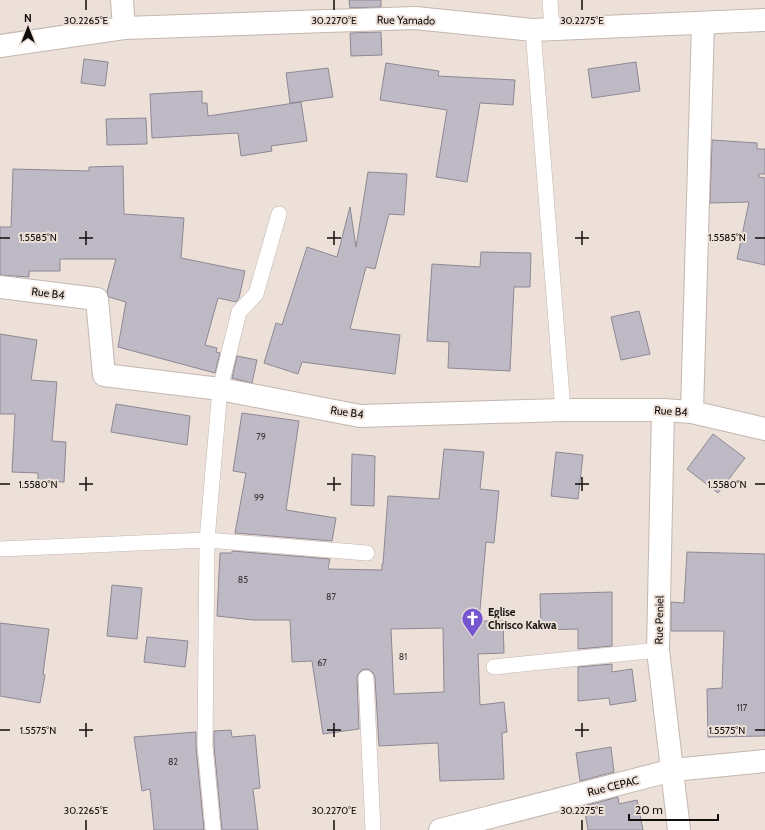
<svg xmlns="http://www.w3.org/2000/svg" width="765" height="830" font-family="Cabin,sans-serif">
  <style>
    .building { fill: #bebac5; stroke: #8d8893; fill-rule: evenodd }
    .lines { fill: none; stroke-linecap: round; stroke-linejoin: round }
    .lane-casing { stroke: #c3b7b0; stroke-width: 16 }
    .street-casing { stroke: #c3b7b0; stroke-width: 24 }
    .lane { stroke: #fff; stroke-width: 15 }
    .street { stroke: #fff; stroke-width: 22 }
    .ticks { fill: none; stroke: #110d0a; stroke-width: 1.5 }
    .labels { text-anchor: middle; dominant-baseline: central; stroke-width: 4; stroke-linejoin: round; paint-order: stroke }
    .number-label { font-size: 9px; fill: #3c3839 }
    .street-label { font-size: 11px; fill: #110d0a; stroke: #ece0d8 }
    .poi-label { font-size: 11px; font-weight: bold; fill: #110d0a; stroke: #ece0d8; text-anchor: start }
    .ticks-label { font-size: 10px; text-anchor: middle; fill: #110d0a; stroke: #ece0d8; stroke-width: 4; stroke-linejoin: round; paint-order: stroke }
  </style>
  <rect width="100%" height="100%" fill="#ece0d8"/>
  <g class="building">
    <path d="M349,0H381V7L350,8Z"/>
    <path d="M381,32L382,55L351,56L350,33Z"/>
    <path d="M84,59L108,62L105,86L81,83Z"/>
    <path d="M636,62L640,91L592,98L588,69Z"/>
    <path d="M386,63L439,71L438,76L515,80L513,105L480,103L467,182L436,177L447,110L380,100Z"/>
    <path d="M328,68L333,97L290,103L286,73Z"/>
    <path d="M202,91V103H207L208,116L301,102L307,141L271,146L272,151L241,156L238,133L152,138L150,94Z"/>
    <path d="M146,118L147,144L107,145L106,119Z"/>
    <path d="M712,140L757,143V149H765V174H759V177L765,178V265L737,259L749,202L710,203Z"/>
    <path d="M123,166L124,214L184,218L181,258L245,271L239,298L236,302L218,298L205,345L217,348L216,352L220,353L215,373L118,347L126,302L109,297L107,292L116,259H60V271H29V277L0,275V227H11L13,169L89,171V167Z"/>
    <path d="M368,172L407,174L404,215L389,214L375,269L366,267L350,329L400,335L395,374L302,362L298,374L264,363L276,323L282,325L307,247L337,257L350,207L356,247Z"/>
    <path d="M481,252L531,253L530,287H514L510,371L448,368L449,342L427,341L432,264L480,267Z"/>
    <path d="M639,311L650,354L621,360L611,317Z"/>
    <path d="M0,334L37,340L31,380L57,382L52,441L66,442L64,482L38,481V473L12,472L15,414H0Z"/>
    <path d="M237,356L257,360L252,383L232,378Z"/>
    <path d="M116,404L190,416L187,445L111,432Z"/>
    <path d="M242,413L299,421L286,510L336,518L332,541L235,533L246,473L233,471Z"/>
    <path d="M713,434L745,458L718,493L687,469Z"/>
    <path d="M444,449L484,452L480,489L499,491L494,543L486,542L479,621H503L504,653L478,654L480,705L504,702L507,732L502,733L504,779L440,781L438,743L379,746L375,678L373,673L370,670L366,669L362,670L358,674L357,678L359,729L323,734L312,661L292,662L290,620H253L217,616L220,553H232V551L330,559L328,569L382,570V564H383L388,496L439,499ZM443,628L444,692L394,694L391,629Z"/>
    <path d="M556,452L583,455L578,499L551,496Z"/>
    <path d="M352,454L375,456L374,506L351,505Z"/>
    <path d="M687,552L765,554V736L708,737L707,689L722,688L724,631H671V602L684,603Z"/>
    <path d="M112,585L142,588L137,639L107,636Z"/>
    <path d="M612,592V646L578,649V629L541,630L540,594Z"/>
    <path d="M0,623L49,629L43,674L45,675L40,703L0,696Z"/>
    <path d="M147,637L188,641L185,667L144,662Z"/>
    <path d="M612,664V672L632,669L636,701L610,705L609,698L578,701V667Z"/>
    <path d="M231,730L232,737L255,735L260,788L253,789L258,830H222L214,746V731Z"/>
    <path d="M196,732V747L204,830H154L150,789L142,791L134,737Z"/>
    <path d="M611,747L614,772L580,781L576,753Z"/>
    <path d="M618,797L619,804L637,800L643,830H588L584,806Z"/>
  </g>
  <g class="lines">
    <defs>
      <g id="lane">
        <path d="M550,0L552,29"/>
        <path d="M533,30L563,410"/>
        <path d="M0,549L207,540L367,553"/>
        <path d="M494,667L658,650"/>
        <path d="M366,678L373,830"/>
        <path d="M213,830L205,746L207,540L220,389L239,312L256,294L279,214"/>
      </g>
      <g id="street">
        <path d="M122,0L124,28"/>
        <path d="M0,46L124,28L415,18L533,30L765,20"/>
        <path d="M0,287L97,299L104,375L220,389L360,416L563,410H663L692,412L765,429"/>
        <path d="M663,410L658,650L679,830"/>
        <path d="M692,412L703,23"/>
        <path d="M440,830L673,770L765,761"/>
      </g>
    </defs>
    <use href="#lane" class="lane-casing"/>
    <use href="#street" class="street-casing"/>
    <use href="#lane" class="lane"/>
    <use href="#street" class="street"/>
  </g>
  <path class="ticks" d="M86,0V10M334,0V10M582,0V10M86,231V245M334,231V245M582,231V245M0,238H10M79,238H93M327,238H341M575,238H589M755,238H765M86,477V491M334,477V491M582,477V491M0,484H10M79,484H93M327,484H341M575,484H589M755,484H765M86,723V737M334,723V737M582,723V737M0,730H10M79,730H93M327,730H341M575,730H589M755,730H765M86,820V830M334,820V830M582,820V830"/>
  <defs>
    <symbol id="church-pin" viewBox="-11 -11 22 30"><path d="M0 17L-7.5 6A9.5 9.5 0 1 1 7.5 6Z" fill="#7556d0" stroke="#ece0d8"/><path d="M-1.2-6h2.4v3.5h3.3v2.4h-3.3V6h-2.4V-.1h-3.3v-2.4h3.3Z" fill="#fff"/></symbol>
  </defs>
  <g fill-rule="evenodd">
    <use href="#church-pin" x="460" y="606" width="25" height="34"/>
  </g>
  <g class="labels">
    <g class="number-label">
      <text x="261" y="436">79</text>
      <text x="259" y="497">99</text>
      <text x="243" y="579">85</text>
      <text x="331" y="596">87</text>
      <text x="403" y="656">81</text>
      <text x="322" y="662">67</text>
      <text x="742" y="707">117</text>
      <text x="173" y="761">82</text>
    </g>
    <g class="street-label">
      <text transform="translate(406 20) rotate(1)">Rue Yamado</text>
      <text transform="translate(48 293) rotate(7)">Rue B4</text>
      <text transform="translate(671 411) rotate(4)">Rue B4</text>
      <text transform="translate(347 412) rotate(8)">Rue B4</text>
      <text transform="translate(659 620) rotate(-89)">Rue Peniel</text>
      <text transform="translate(613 786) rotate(-14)">Rue CEPAC</text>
    </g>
    <g class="poi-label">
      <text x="488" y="612">Eglise<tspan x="488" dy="13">Chrisco Kakwa</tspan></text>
    </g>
  </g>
  <g class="ticks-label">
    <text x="86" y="24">30.2265°E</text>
    <text x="334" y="24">30.2270°E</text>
    <text x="582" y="24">30.2275°E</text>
    <text x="38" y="241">1.5585°N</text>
    <text x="727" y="241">1.5585°N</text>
    <text x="38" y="488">1.5580°N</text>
    <text x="727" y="488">1.5580°N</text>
    <text x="38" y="734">1.5575°N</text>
    <text x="727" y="734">1.5575°N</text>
    <text x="86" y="814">30.2265°E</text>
    <text x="334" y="814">30.2270°E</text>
    <text x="582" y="814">30.2275°E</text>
  </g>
  <g transform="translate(28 28)" stroke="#ece0d8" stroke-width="3" paint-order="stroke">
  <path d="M0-3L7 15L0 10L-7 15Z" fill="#110d0a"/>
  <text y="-6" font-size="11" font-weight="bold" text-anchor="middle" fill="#110d0a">N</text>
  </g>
  <path d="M629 814v6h89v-6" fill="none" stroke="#110d0a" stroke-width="2"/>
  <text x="635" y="814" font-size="12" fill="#110d0a" stroke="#ece0d8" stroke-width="3" paint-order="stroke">20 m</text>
</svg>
